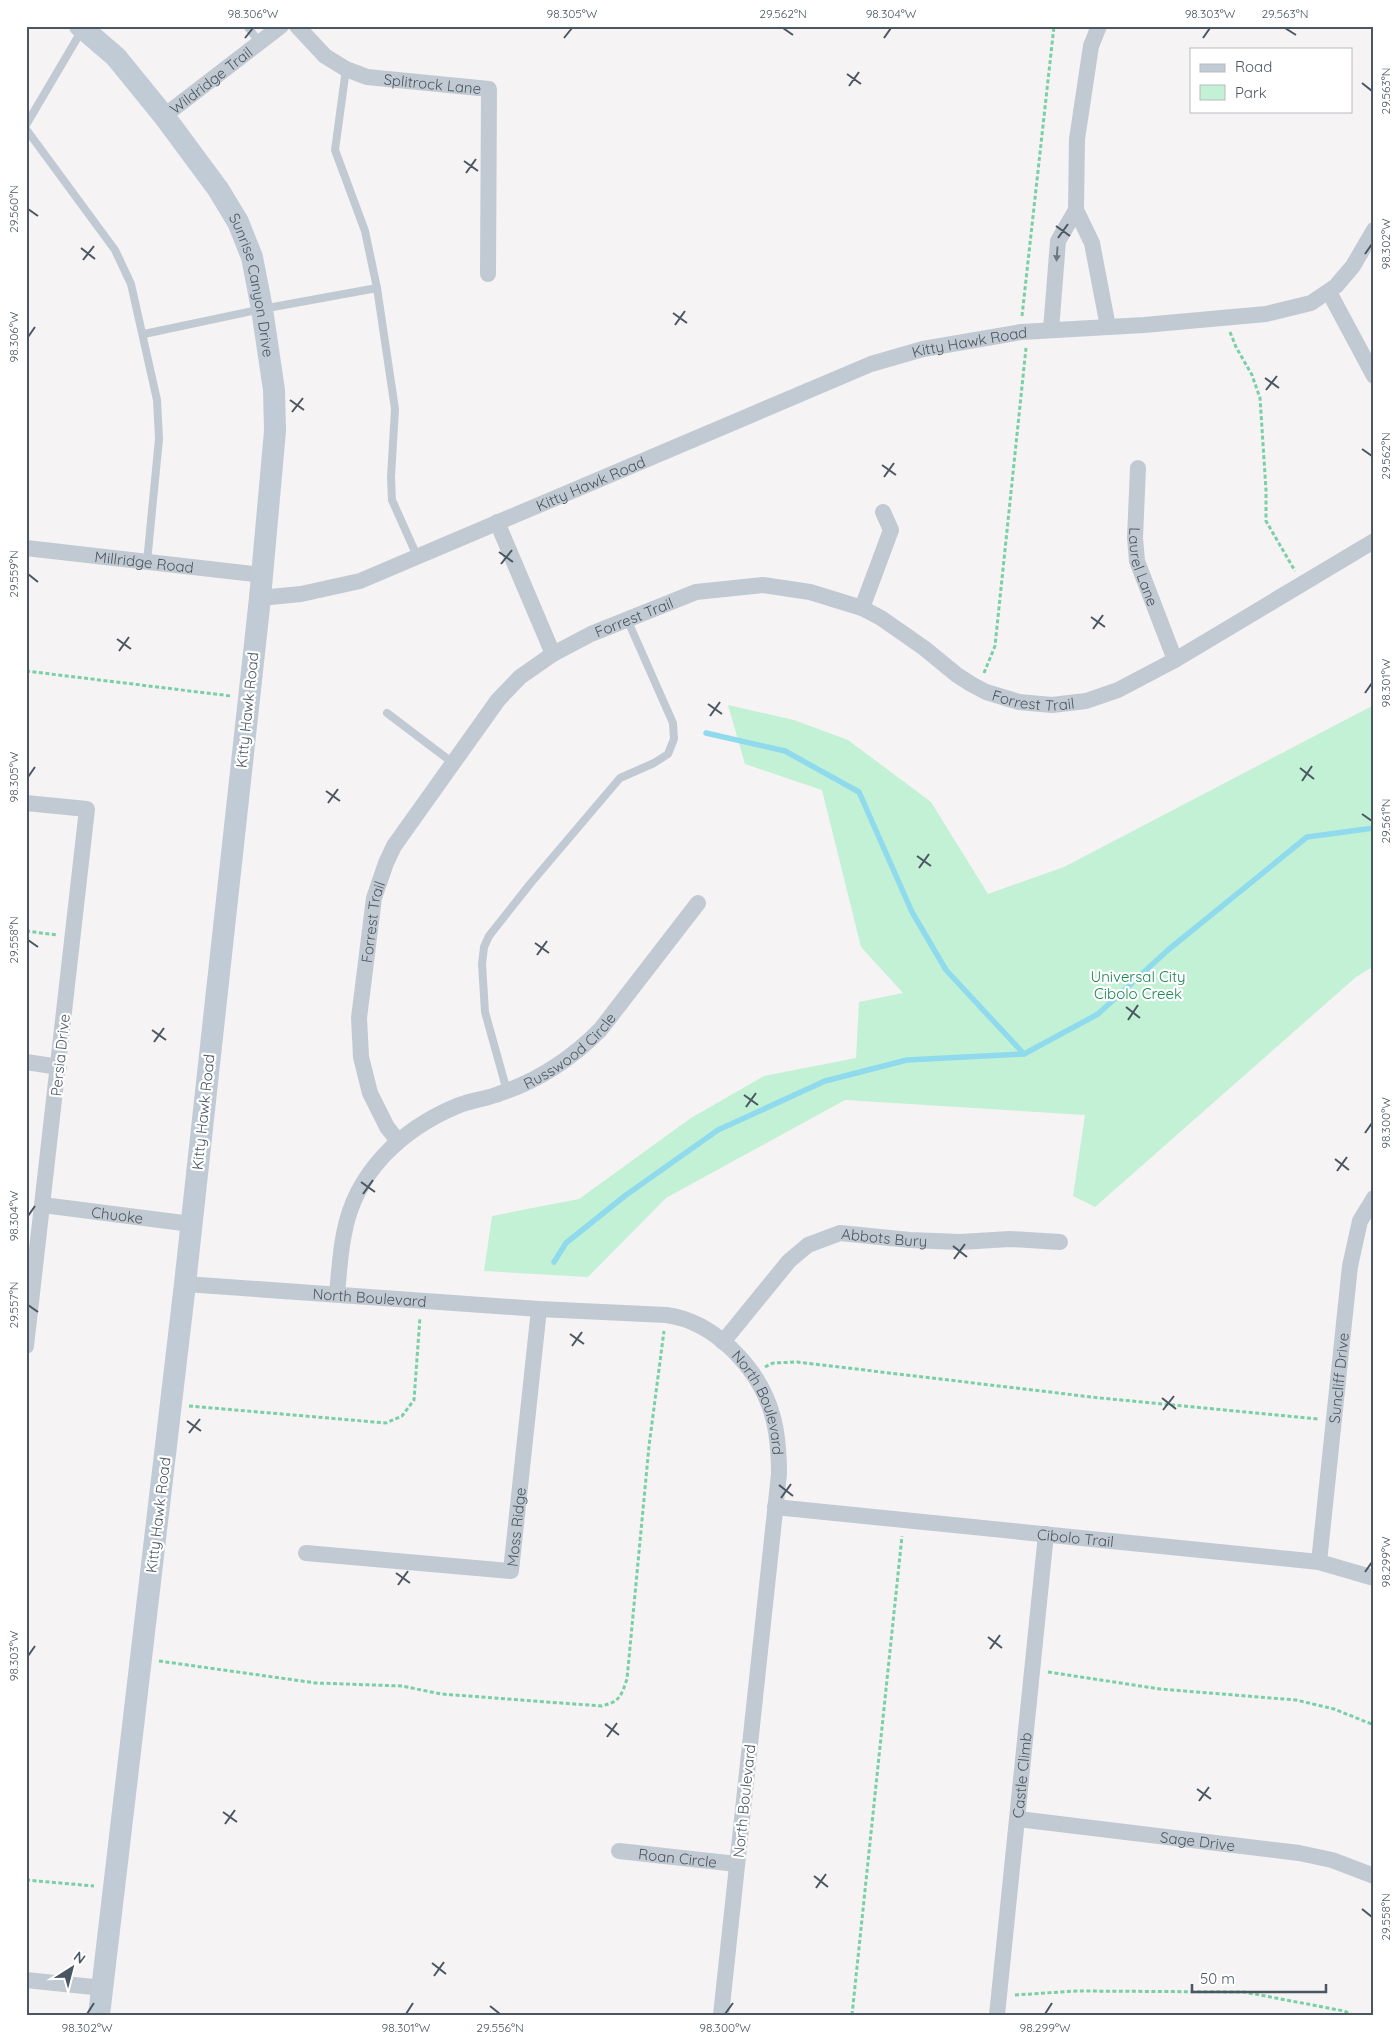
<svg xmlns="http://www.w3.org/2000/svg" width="1400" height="2041" font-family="Quicksand,sans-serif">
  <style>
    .green { fill: #c3f1d5 }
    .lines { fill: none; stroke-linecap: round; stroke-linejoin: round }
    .stream { stroke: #90daee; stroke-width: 5.5 }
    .path { stroke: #7ad0a6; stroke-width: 3; stroke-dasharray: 4 2.5; stroke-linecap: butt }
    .lane { stroke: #c1cad2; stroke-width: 8 }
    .street { stroke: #c1cad2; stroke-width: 16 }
    .secondary { stroke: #c1cbd6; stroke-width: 22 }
    .oneway { fill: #6e7983 }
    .ticks { fill: none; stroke: #4a5661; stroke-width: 2 }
    .labels { text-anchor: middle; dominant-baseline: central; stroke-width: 4.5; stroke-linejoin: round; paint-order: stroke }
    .street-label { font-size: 15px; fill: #4a5661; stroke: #fff }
    .park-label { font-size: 15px; fill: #17864f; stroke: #fff }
    .neatline { fill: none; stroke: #4a5661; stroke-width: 2 }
    .ticks-label { font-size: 12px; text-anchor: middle; fill: #4a5661 }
  </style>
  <rect width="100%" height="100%" fill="#f5f3f3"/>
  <path class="green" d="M728,705L794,720L848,740L931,802L988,894L1064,867L1374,705V966L1356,977L1095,1207L1073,1196L1085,1115L845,1100L666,1198L588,1277L484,1271L492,1216L579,1199L691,1118L764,1076L856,1058L859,1002L903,993L861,947L822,790L745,764Z"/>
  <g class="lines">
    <g class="stream">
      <path d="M706,733L785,751L859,792L912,912L946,970L1024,1054"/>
      <path d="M554,1262L566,1243L626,1195L718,1130L825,1081L907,1060L1024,1054L1098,1014L1168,950L1307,837L1374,828"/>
    </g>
    <g class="path">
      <path d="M1022,316L1054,26"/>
      <path d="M1230,332L1236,347L1252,375L1260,398L1266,490V521L1295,571"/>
      <path d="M26,671L231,696"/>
      <path d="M984,673L995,646L1026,348"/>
      <path d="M26,931L57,935"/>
      <path d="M765,1367L773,1363L797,1362L1100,1398L1318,1419"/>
      <path d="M189,1406L386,1423L402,1416L414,1400L420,1317"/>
      <path d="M159,1661L316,1683L402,1686L441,1694L601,1706C620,1702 621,1696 627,1679L649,1446L664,1331"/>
      <path d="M1048,1672L1160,1689L1296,1700L1334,1709L1374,1725"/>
      <path d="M26,1880L94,1886"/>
      <path d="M1015,1995L1076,1991L1244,1992L1344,2011L1353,2015"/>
      <path d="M852,2015L902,1536"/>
    </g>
    <g class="lane">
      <path d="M247,26L260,43"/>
      <path d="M346,69L335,150L365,231L377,288L395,409L391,477L392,500L417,556"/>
      <path d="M26,125L82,30"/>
      <path d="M26,129L115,250L131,284L157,400L159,439L147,562"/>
      <path d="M144,334L262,309L377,288"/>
      <path d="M387,713L453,763"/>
      <path d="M507,1091L485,1012L482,964L484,947L489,936L530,884L620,778L654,763L668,754L674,739L673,723L627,619"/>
    </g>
    <g class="street">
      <path id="s1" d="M297,26L325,56L346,69L367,77L489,89L488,274"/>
      <path d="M1099,26L1091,46L1077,139L1076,210L1092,243L1108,327"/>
      <path id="s2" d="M164,116L281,26"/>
      <path d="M1329,292L1374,376"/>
      <path d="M1051,330L1058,241L1076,210"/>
      <path id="s3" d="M1138,468L1135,538L1137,561L1175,660"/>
      <path d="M497,522L553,654"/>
      <path id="s4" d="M26,548L262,575"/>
      <path id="s5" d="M260,598L301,594L360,581L871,364L923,349L1021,332L1144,325L1266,314L1311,303L1336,286L1353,266L1374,230"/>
      <path d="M862,608L891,530L883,512"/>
      <path d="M26,803L87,809L26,1346"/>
      <path d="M26,1062L59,1067"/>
      <path id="s6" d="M398,1141L387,1127L370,1093L361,1057L359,1018L374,898L386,863L394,846L498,700L520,677L553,654L591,634L696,592L763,585L810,592L862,608L881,618L924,648L957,675L971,684L986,692L1019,702L1052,705L1086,701L1118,690L1175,660L1374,541"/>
      <path id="s7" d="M43,1205L191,1224"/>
      <path id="s8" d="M185,1284L539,1309L666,1315C714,1321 759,1368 772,1414C778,1434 779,1454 779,1474L721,2015"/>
      <path id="s9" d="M337,1294C339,1274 340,1253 344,1234C355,1172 402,1129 457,1106C471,1100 487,1099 501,1093C540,1080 571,1059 600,1030L698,903"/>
      <path id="s10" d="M723,1342L789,1261L808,1245L840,1233L910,1240L960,1242L1010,1239L1060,1242"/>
      <path id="s11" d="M775,1507L1319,1562L1374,1578"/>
      <path id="s12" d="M306,1553L511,1571L539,1309"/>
      <path id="s13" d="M1319,1562L1350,1266L1360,1221L1374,1198"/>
      <path id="s14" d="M1018,1819L1299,1853L1332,1860L1374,1876"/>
      <path id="s15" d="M619,1851L737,1864"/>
      <path d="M26,1980L103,1988"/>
      <path id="s16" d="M997,2015L1046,1534"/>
    </g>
    <path class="secondary" id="s17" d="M80,26L116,57L164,116L218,189L238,222L252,257L262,309L274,390L275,431L260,598L185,1284L99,2015"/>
  </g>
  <defs><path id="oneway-solid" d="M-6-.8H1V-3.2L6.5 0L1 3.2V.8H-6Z" transform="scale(1.25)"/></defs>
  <use class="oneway" href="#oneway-solid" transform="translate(1057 254) rotate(94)"/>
  <path class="ticks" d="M783,28L793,35M1285,28L1296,35M245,38L253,28M564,38L572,28M884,38L891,28M1203,38L1210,28M847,74L861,84M1362,83L1372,91M849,86L859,72M464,161L478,171M466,173L476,159M28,209L38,216M1056,226L1070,236M1058,238L1068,224M81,248L95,259M1365,254L1372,244M83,260L94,246M673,313L687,323M675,325L685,311M28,337L35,327M1265,378L1279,388M1266,390L1277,376M290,400L304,410M292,412L303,398M1362,449L1372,456M882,465L896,475M884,477L894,463M499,552L513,562M501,564L512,550M28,574L38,582M1091,617L1105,627M1093,629L1103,615M117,639L131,649M119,651L129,637M1365,693L1372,683M708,704L722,714M710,716L720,702M1300,768L1314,779M28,777L35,767M1302,781L1312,766M326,791L340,801M328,803L338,789M1362,814L1372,821M917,856L931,866M919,868L929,854M28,940L38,947M535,943L549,953M537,955L547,941M1126,1007L1140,1018M1128,1020L1138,1005M152,1030L166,1040M154,1042L164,1028M744,1095L758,1105M746,1107L756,1093M1365,1133L1372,1123M1335,1159L1349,1170M1337,1171L1347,1157M361,1182L375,1192M363,1194L373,1180M28,1216L35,1206M953,1246L967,1257M954,1259L965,1244M28,1305L38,1312M570,1334L584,1344M572,1346L582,1332M1162,1398L1176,1409M1163,1410L1174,1396M187,1421L201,1431M189,1433L200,1419M779,1485L793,1496M781,1498L791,1484M1365,1572L1372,1562M396,1573L410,1583M398,1585L408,1571M988,1637L1002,1648M990,1649L1000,1635M28,1656L35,1646M605,1724L619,1735M607,1737L617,1723M1197,1789L1211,1799M1199,1801L1209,1787M223,1812L237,1822M225,1824L235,1810M814,1876L828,1887M816,1888L826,1874M1362,1909L1372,1917M432,1963L446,1974M434,1976L444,1962M490,2006L500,2014M87,2014L94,2003M406,2014L413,2003M725,2014L733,2003M1045,2014L1052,2003"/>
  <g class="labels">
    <g class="street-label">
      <text stroke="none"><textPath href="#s2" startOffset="59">Wildridge Trail</textPath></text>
      <text stroke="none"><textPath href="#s1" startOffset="154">Splitrock Lane</textPath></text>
      <text stroke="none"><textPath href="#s17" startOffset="318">Sunrise Canyon Drive</textPath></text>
      <text stroke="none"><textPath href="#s5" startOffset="758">Kitty Hawk Road</textPath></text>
      <text stroke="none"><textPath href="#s5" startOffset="352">Kitty Hawk Road</textPath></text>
      <text stroke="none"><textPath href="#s4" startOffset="119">Millridge Road</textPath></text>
      <text stroke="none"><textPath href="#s3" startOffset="100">Laurel Lane</textPath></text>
      <text stroke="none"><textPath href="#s6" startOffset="649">Forrest Trail</textPath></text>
      <text stroke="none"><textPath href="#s6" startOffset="1084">Forrest Trail</textPath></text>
      <text transform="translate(247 710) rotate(-84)">Kitty Hawk Road</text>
      <text stroke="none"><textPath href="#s6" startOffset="229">Forrest Trail</textPath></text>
      <text stroke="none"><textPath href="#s9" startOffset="366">Russwood Circle</textPath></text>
      <text transform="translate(60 1055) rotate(-84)">Persia Drive</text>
      <text transform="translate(203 1112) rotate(-84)">Kitty Hawk Road</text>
      <text stroke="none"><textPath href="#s7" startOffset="75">Chuoke</textPath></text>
      <text stroke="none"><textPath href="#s10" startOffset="208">Abbots Bury</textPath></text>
      <text stroke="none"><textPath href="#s8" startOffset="185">North Boulevard</textPath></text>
      <text stroke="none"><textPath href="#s13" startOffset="185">Suncliff Drive</textPath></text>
      <text stroke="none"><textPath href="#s8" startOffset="619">North Boulevard</textPath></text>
      <text transform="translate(158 1515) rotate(-83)">Kitty Hawk Road</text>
      <text stroke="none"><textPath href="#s12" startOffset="250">Moss Ridge</textPath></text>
      <text stroke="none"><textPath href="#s11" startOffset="302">Cibolo Trail</textPath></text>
      <text stroke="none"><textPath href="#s16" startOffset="241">Castle Climb</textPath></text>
      <text transform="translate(744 1801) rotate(-84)">North Boulevard</text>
      <text stroke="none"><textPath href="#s14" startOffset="181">Sage Drive</textPath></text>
      <text stroke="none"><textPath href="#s15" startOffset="59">Roan Circle</textPath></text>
    </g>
    <g class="park-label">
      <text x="1138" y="976">Universal City<tspan x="1138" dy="17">Cibolo Creek</tspan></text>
    </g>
  </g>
  <rect width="1400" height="2041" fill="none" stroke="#ffffff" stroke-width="55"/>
  <rect x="1190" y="48" width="162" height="65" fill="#ffffff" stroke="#b7bbc0"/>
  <rect x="1200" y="64" width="25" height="8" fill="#c1cbd6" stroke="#b7bbc0"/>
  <text x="1235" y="72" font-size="15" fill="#4a5661">Road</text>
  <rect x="1200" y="85" width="25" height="15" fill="#c3f1d5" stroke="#b7bbc0"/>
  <text x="1235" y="98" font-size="15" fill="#4a5661">Park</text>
  <g transform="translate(72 1968) rotate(36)" stroke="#ffffff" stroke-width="4" paint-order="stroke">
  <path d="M0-4L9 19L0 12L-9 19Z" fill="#4a5661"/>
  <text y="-8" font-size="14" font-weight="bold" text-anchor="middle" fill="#4a5661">N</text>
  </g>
  <path d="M1192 1984v8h134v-8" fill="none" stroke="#4a5661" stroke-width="2.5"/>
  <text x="1200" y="1984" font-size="15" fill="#4a5661" stroke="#ffffff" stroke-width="4" paint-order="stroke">50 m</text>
  <rect x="28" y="28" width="1344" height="1986" class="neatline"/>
  <g class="ticks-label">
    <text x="253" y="18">98.306°W</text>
    <text x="572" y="18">98.305°W</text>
    <text x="783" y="18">29.562°N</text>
    <text x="891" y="18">98.304°W</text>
    <text x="1210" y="18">98.303°W</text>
    <text x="1285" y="18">29.563°N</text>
    <text transform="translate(1386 91) rotate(-90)" y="4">29.563°N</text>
    <text transform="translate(14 209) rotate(-90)" y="4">29.560°N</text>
    <text transform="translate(1386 244) rotate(-90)" y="4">98.302°W</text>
    <text transform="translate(14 337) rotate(-90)" y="4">98.306°W</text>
    <text transform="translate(1386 456) rotate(-90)" y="4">29.562°N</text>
    <text transform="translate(14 574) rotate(-90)" y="4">29.559°N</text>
    <text transform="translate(1386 683) rotate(-90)" y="4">98.301°W</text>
    <text transform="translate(14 777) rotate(-90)" y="4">98.305°W</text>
    <text transform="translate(1386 821) rotate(-90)" y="4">29.561°N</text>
    <text transform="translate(14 940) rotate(-90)" y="4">29.558°N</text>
    <text transform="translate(1386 1123) rotate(-90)" y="4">98.300°W</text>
    <text transform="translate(14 1216) rotate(-90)" y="4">98.304°W</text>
    <text transform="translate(14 1305) rotate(-90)" y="4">29.557°N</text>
    <text transform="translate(1386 1562) rotate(-90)" y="4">98.299°W</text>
    <text transform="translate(14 1656) rotate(-90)" y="4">98.303°W</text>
    <text transform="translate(1386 1917) rotate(-90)" y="4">29.558°N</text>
    <text x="87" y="2032">98.302°W</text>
    <text x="406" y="2032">98.301°W</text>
    <text x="500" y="2032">29.556°N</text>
    <text x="725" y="2032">98.300°W</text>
    <text x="1045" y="2032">98.299°W</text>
  </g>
</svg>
